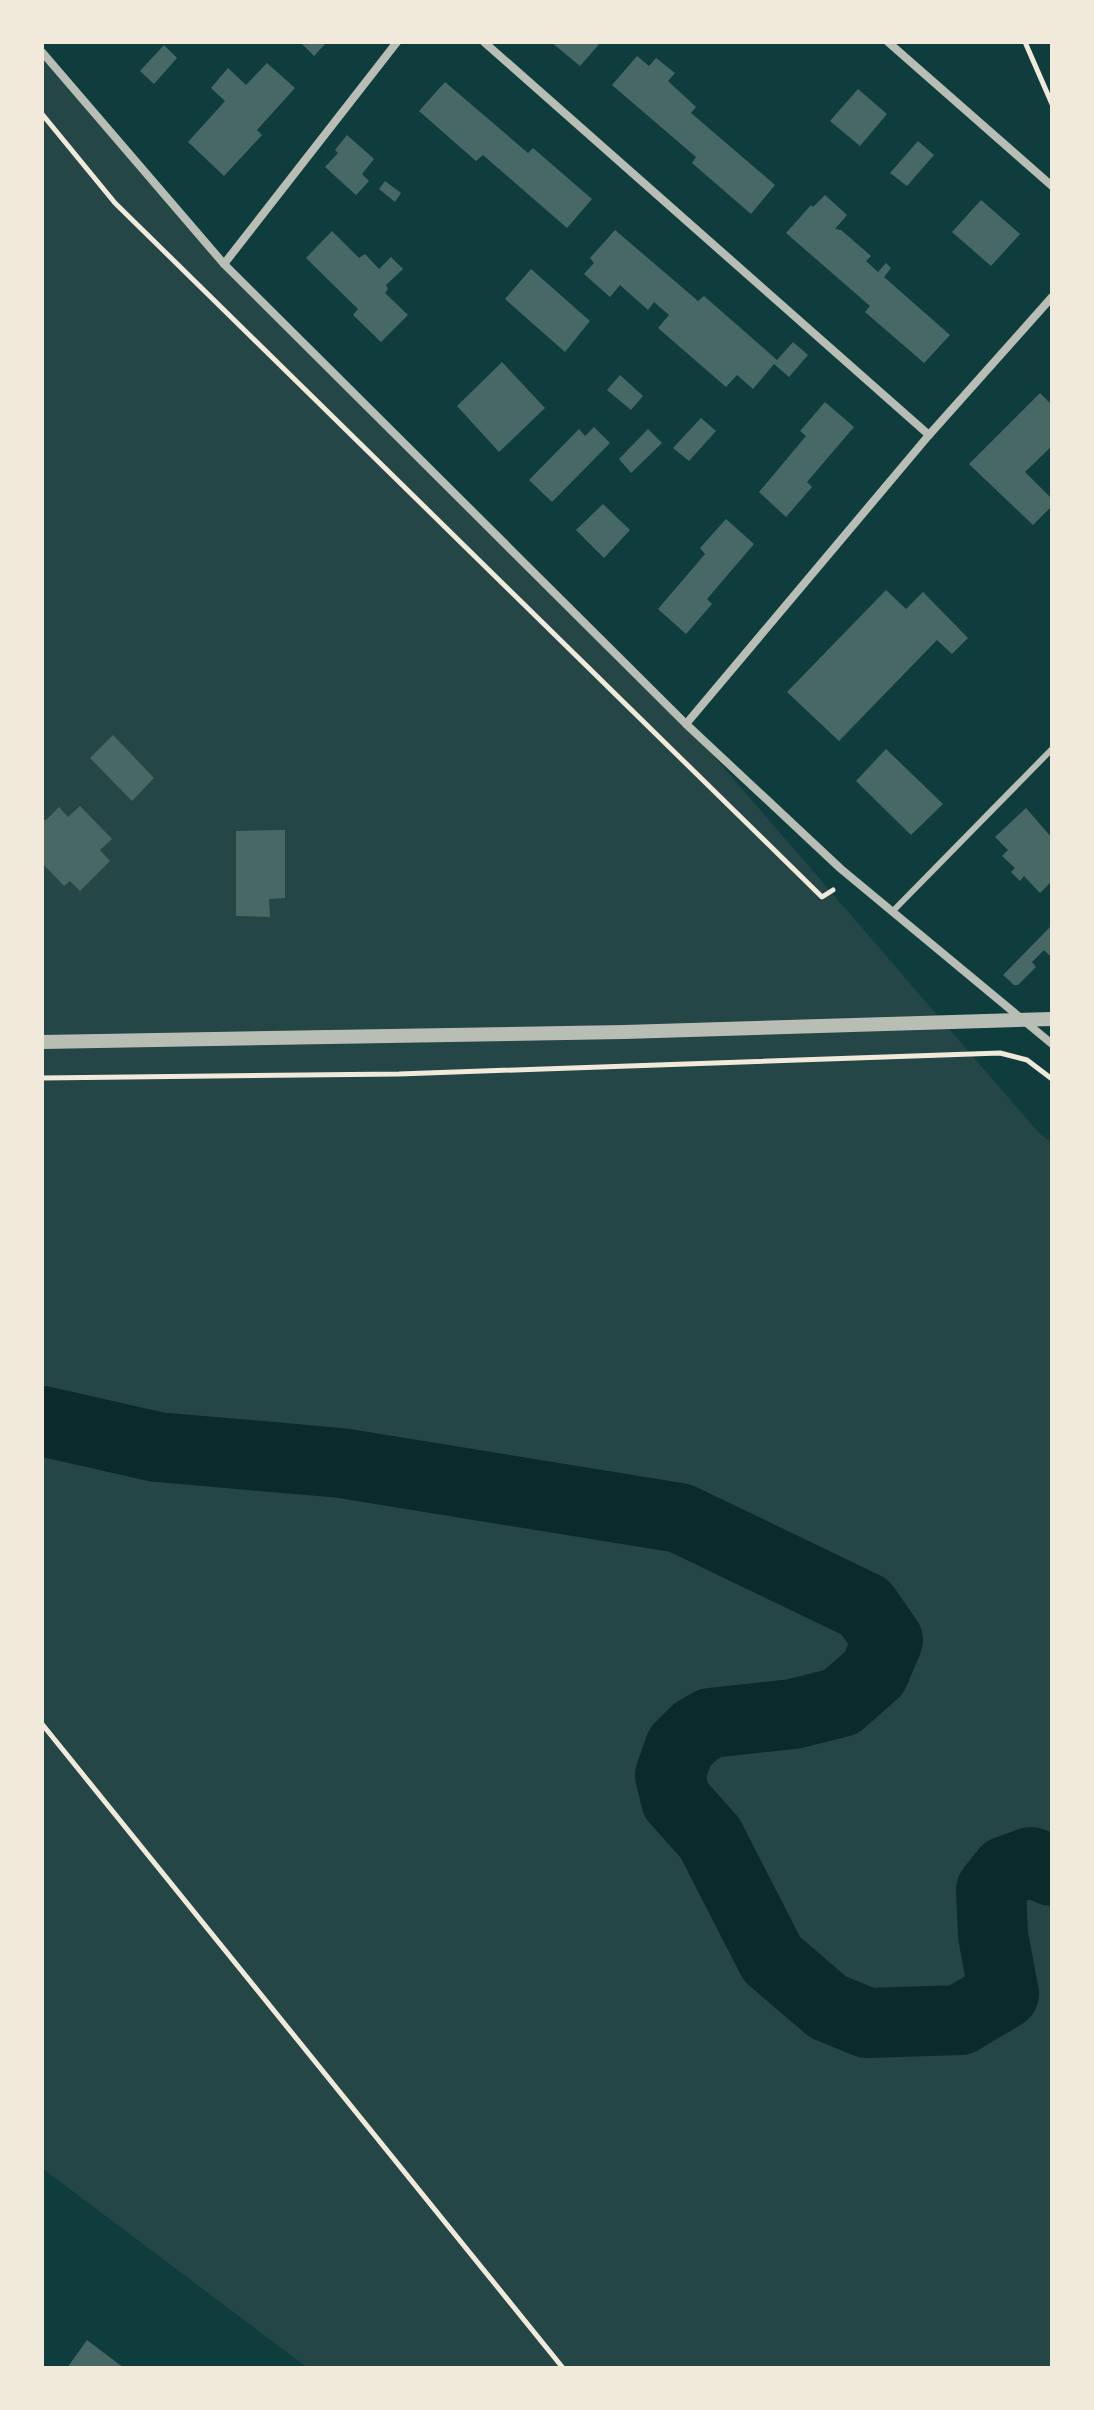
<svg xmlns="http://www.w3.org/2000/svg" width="1094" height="2410" font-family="Quicksand,sans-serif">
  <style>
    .green { fill: #244646 }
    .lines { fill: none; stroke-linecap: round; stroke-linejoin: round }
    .river { stroke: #0a2a2b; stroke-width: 70 }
    .building { fill: #486865 }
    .path { stroke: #f1e9da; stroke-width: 5 }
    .service { stroke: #b8beb3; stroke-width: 6 }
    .minor { stroke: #b8beb3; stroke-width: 8 }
    .tertiary { stroke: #b8beb3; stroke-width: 14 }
  </style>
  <rect width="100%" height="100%" fill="#0f3d3e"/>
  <path class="green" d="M42,52L224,264L686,724L1039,1133L1052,1143V2368H308L42,2168Z"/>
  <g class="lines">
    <path class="river" d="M42,1421L157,1447L341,1463L680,1518L865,1607L888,1640L874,1673L841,1702L793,1714L710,1723L695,1732L680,1747L670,1775L676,1800L710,1838L772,1959L828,2007L867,2023L960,2020L1004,1994L993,1935L991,1890L1006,1871L1031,1862L1052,1871"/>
  </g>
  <g class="building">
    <path d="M300,42H327L314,56Z"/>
    <path d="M551,42H601L580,66Z"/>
    <path d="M164,45L177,58L154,84L140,71Z"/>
    <path d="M637,56L649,66L656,58L675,73L668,81L696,107L691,113L775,185L751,214L692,163L696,157L612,85Z"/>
    <path d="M267,63L295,88L257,130L262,135L224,176L188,142L225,101L211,88L228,68L246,85Z"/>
    <path d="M445,82L528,153L533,148L592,199L567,228L483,155L476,161L419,111Z"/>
    <path d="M858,89L887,114L860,146L830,121Z"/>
    <path d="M347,135L374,159L362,174L369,181L356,195L325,167L338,153L335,150Z"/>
    <path d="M918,141L934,155L907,186L890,173Z"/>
    <path d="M385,181L401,193L395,202L379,189Z"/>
    <path d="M825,195L847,215L835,229L841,230L871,256L866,261L878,272L886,263L891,268L884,277L950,335L924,363L865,312L870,306L786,233L811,205L813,207Z"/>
    <path d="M981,200L1020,234L991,266L952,232Z"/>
    <path d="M615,230L698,301L704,296L777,360L793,342L808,355L789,377L774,364L753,389L737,375L726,387L658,328L669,315L654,302L648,310L620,285L610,297L584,274L594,263L590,258Z"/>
    <path d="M332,231L359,258L365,254L379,269L391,257L403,269L386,285L388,289L385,293L408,315L381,342L353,315L358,309L306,258Z"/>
    <path d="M531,269L590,321L565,352L505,299Z"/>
    <path d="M502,362L545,408L499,452L457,406Z"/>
    <path d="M620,375L643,396L631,410L607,390Z"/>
    <path d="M1040,393L1052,405V446L1025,472L1052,499V506L1033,525L969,464Z"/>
    <path d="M825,402L854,427L807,482L812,487L786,517L759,492L806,436L800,431Z"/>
    <path d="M701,418L716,431L689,461L673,448Z"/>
    <path d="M594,427L610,443L552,502L529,480L579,429L585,436Z"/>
    <path d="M648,429L662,443L631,473L619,459Z"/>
    <path d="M603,504L630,530L604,558L576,530Z"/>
    <path d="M726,519L754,544L707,599L712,604L686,634L658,609L705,554L700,548Z"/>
    <path d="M886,590L906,609L923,592L968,638L952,654L937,640L839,741L787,692Z"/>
    <path d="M113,735L154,778L132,801L90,758Z"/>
    <path d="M886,749L943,804L911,835L856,781Z"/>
    <path d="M80,806L112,839L100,850L110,861L80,891L70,881L64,886L42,863V819L46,820L59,807L68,817Z"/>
    <path d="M1026,808L1052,838V881L1040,893L1024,876L1020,881L1011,872L1015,868L1002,856L1008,850L995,837Z"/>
    <path d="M281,830H285V898L269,899L270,917L236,916V831Z"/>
    <path d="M1052,925V958L1044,950L1032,962L1036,967L1018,985H1014L1003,975Z"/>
    <path d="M87,2340L124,2368H67Z"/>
  </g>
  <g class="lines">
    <g class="path">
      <path d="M1025,42L1052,104"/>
      <path d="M42,114L115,203L822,897L833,890"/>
      <path d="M42,1078L399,1074L1000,1053L1027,1060L1052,1079"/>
      <path d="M42,1724L563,2368"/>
    </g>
    <path class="service" d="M892,912L1052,749"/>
    <g class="minor">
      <path d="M484,42L929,435"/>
      <path d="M888,42L1052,186"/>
      <path d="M42,52L224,264L686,724L841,869L1052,1044"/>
      <path d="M224,264L397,42"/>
      <path d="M686,724L929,435L1052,297"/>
    </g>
    <path class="tertiary" d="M42,1042L624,1032L1052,1019"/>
  </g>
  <rect width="1094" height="2410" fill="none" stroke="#f1e9da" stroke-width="88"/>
</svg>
